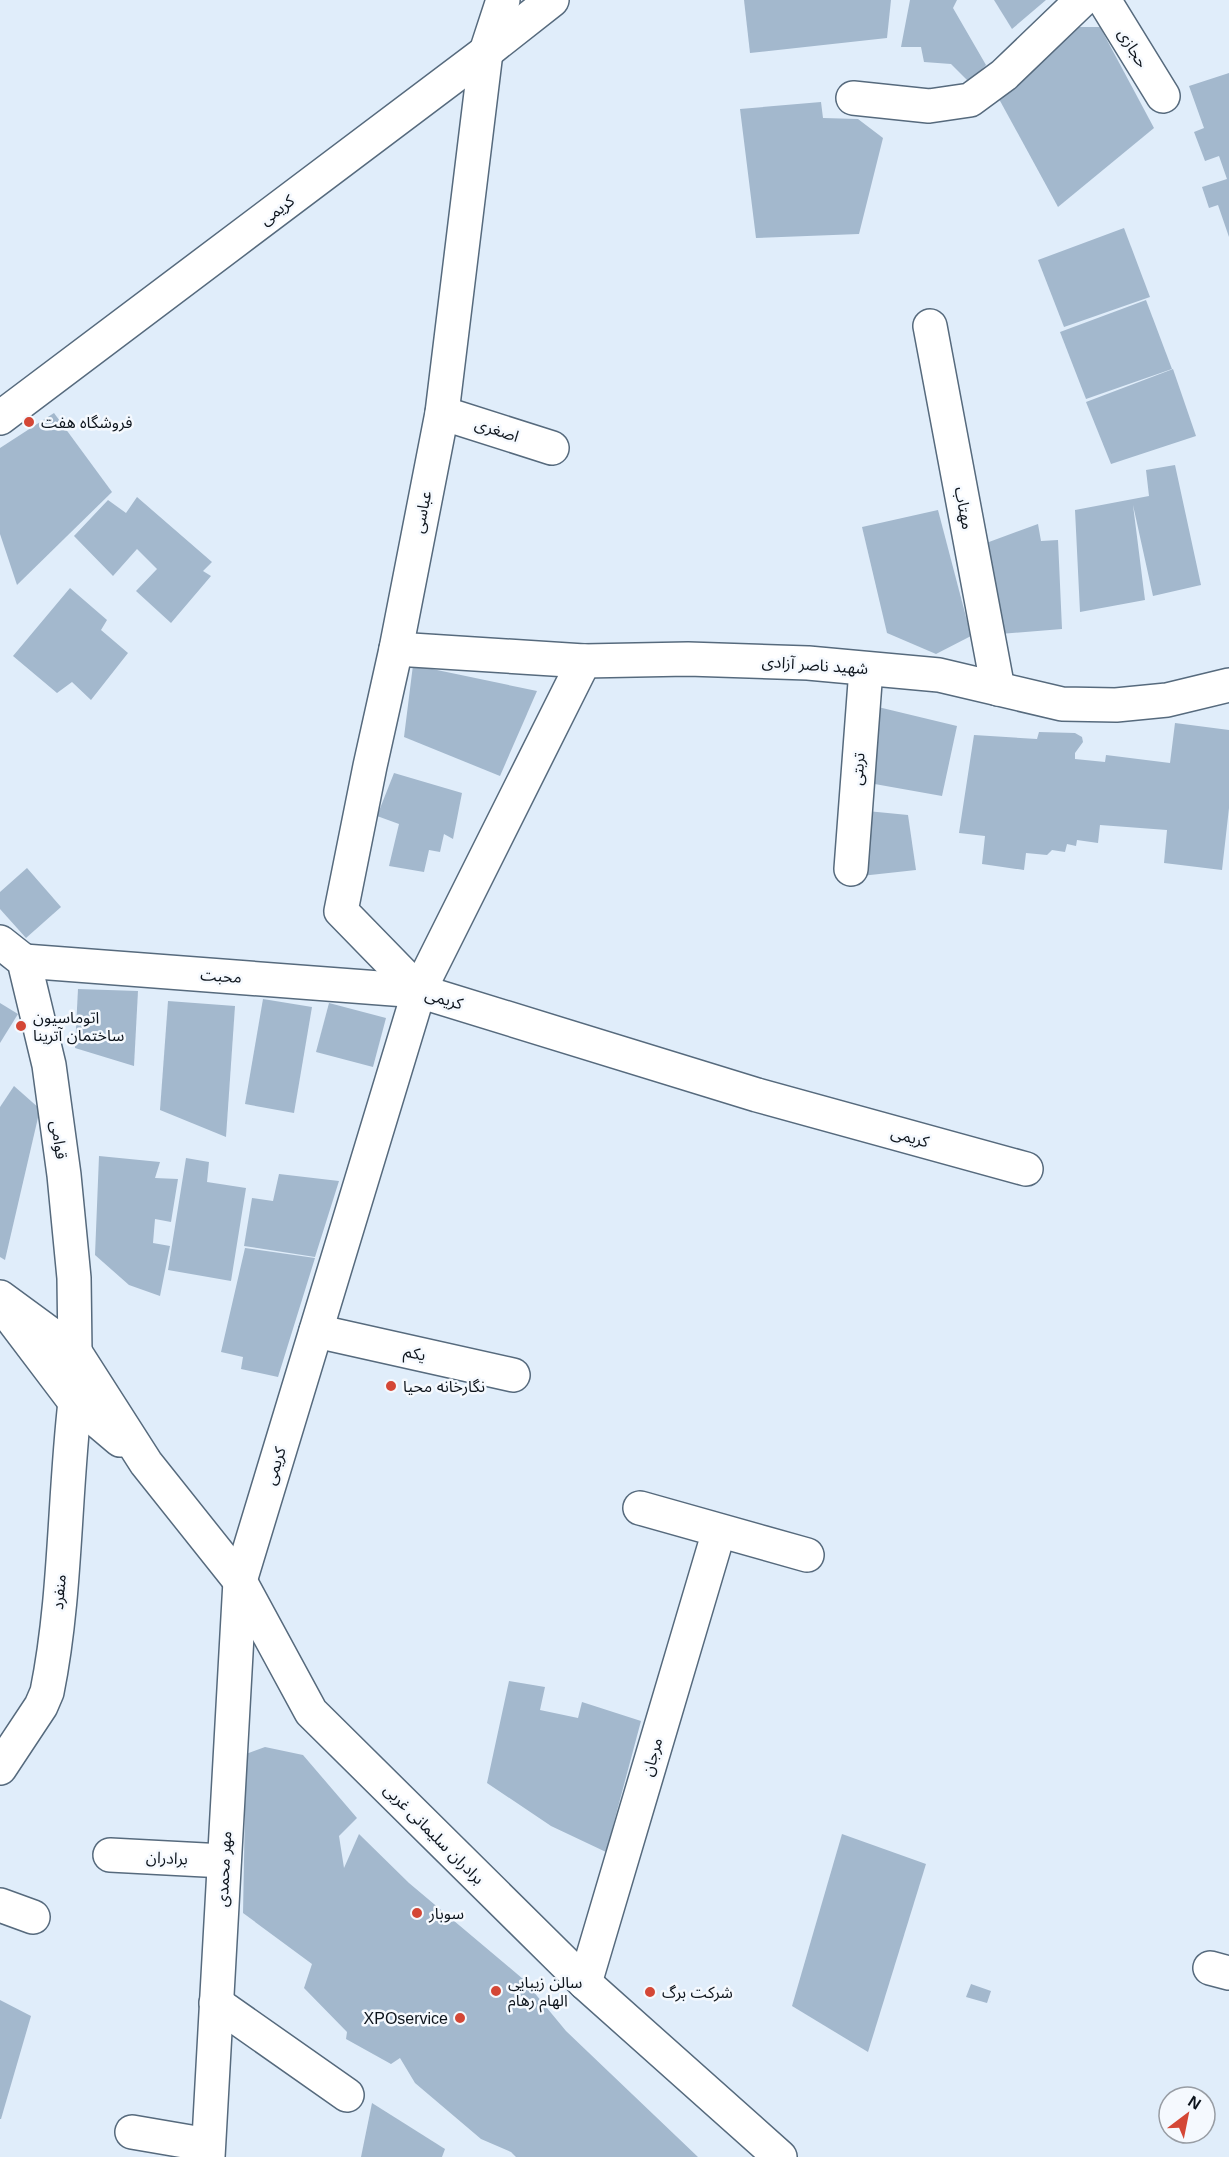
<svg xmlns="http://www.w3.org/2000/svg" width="1229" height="2157" font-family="Helvetica,'Noto Sans Arabic',sans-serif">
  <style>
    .building { fill: #a3b8cd }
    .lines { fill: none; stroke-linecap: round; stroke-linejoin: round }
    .minor-casing { stroke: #566a7d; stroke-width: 36 }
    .secondary-casing { stroke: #566a7d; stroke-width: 36 }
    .minor { stroke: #fff; stroke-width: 33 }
    .secondary { stroke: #fff; stroke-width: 33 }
    .poi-dot { fill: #d44736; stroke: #f5f9fe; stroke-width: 2 }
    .labels { text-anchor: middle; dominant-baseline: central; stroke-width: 5; stroke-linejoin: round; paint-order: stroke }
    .street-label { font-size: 16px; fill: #0d141c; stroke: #f5f9fe }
    .poi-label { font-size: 16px; fill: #0d141c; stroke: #f5f9fe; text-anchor: start }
  </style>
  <rect width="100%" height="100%" fill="#e0edfa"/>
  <g class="building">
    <path d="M744,0H891L887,38L750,53Z"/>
    <path d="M910,0H957L953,8L986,65L970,83L951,64L924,62L921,47H901Z"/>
    <path d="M994,0H1046L1012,29Z"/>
    <path d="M1076,27H1100L1154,128L1058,207L999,99Z"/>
    <path d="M1229,73V237L1218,205L1209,208L1202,187L1227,179L1219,156L1205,161L1194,132L1204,128L1189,86Z"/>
    <path d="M821,102L823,118L858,119L883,138L859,234L756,238L740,109Z"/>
    <path d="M1124,228L1150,297L1064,327L1038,260Z"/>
    <path d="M1146,300L1172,369L1086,399L1060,332Z"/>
    <path d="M1173,369L1196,436L1111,464L1086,402Z"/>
    <path d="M54,413L112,492L17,585L0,534V448Z"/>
    <path d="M1175,465L1201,585L1153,596L1133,505L1145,600L1080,612L1075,510L1149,496L1146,470Z"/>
    <path d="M137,497L212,562L203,571L211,576L171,623L136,591L157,569L137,549L113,576L74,536L108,500L126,513Z"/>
    <path d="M938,510L971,636L936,654L887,633L862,527Z"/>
    <path d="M1038,524L1041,541L1058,540L1062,629L988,635L970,549Z"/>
    <path d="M70,588L107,620L101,630L128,653L91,700L72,682L57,693L13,656Z"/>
    <path d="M413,665L537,691L500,776L404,737Z"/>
    <path d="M878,707L957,726L942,796L869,783Z"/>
    <path d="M1175,723L1229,730V808L1222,870L1164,863L1167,830L1100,825L1098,843L1077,840L1076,846L1067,844L1065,852L1052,850L1047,855L1026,853L1024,870L982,864L985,836L959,833L974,735L1037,739L1039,732L1075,733L1082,737L1083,742L1075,753V759L1105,762L1106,755L1170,763Z"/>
    <path d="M394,773L462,793L453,839L444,834L440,852L429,850L424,872L389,866L399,824L377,816Z"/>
    <path d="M867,811L908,815L916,870L861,876Z"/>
    <path d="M27,868L61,907L26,938L0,909V892Z"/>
    <path d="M78,989L138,991L134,1066L75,1048Z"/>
    <path d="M263,999L312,1007L294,1113L245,1104Z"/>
    <path d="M168,1001L235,1006L226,1137L160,1110Z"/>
    <path d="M0,1003L18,1014L0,1043Z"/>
    <path d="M329,1003L386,1018L373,1067L316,1052Z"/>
    <path d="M14,1086L40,1109L5,1260L0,1257V1107Z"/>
    <path d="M99,1156L160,1162L155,1178L178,1179L171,1222L155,1219L153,1243L170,1246L160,1296L129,1285L95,1255Z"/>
    <path d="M186,1158L209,1162L207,1182L246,1188L231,1281L168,1270Z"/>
    <path d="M279,1174L339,1181L315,1257L244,1246L252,1198L273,1201Z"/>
    <path d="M245,1248L315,1258L278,1377L241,1369L243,1357L221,1352Z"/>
    <path d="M509,1681L545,1687L540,1710L578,1718L582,1702L641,1721L606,1852L551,1826L487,1783Z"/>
    <path d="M265,1747L303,1755L357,1818L339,1836L344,1868L359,1834L409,1883L523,1979L566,2031L698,2157H516L511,2152L481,2139L415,2083L400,2058L391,2064L346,2039L347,2032L304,1988L312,1964L243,1913L246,1754Z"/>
    <path d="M842,1834L926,1864L868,2052L792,2006Z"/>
    <path d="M971,1984L991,1991L987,2003L966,1997Z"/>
    <path d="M0,2000L31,2016L1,2119H0Z"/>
    <path d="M372,2103L445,2149L442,2157H361Z"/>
  </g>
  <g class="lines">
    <defs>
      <g id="minor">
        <path d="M1104,0L1163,96"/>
        <path d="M853,98L929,106L970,100L1004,75L1082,0"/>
        <path d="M930,326L998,689"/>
        <path d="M442,413L552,448"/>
        <path d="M396,649L584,661L688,659L808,663L939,675L1062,704L1116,705L1167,700L1229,685"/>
        <path d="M851,869L866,669"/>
        <path d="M0,942L24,961L49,1065L64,1175L74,1278L75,1352"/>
        <path d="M24,961L419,991L757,1095L1026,1169"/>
        <path d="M419,991L341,911L370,766L396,649L442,413L486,52L503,0"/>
        <path d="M316,1331L513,1375"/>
        <path d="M640,1508L807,1555"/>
        <path d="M0,1768L41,1706L47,1692C66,1598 64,1498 75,1402"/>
        <path d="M110,1855L224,1861"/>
        <path d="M0,1905L33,1917"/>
        <path d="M1210,1968L1229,1973"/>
        <path d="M585,1983L719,1531"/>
        <path d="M216,2003L347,2095"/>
        <path d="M132,2132L208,2145"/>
        <path d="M208,2157L240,1581L419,991L584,661"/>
      </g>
      <g id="secondary">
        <path d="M0,418L486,52L552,0"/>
        <path d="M0,1297L75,1352L146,1463L240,1581L311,1712L585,1983L780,2157"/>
        <path d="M13,1320L75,1402L120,1440"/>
      </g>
    </defs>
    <use href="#minor" class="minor-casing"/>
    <use href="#secondary" class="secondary-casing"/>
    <use href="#minor" class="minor"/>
    <use href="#secondary" class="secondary"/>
  </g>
  <g class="poi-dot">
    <circle cx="29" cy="422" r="6"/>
    <circle cx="21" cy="1026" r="6"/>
    <circle cx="391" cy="1386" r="6"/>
    <circle cx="417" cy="1913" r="6"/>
    <circle cx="496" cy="1991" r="6"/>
    <circle cx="650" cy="1992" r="6"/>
    <circle cx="460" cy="2018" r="6"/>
  </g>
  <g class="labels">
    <g class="street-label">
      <text transform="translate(1133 48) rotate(59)">حجازی</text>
      <text transform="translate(277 210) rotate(-37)">کریمی</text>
      <text transform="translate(497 430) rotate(18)">اصغری</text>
      <text transform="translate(964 508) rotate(79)">مهتاب</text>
      <text transform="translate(422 512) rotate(-79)">عباسی</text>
      <text transform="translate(815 665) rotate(4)">شهید ناصر آزادی</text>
      <text transform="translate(858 769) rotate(-86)">تربتی</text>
      <text transform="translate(221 976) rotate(4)">محبت</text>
      <text transform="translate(444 999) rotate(16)">کریمی</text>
      <text transform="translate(910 1137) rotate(16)">کریمی</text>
      <text transform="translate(59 1140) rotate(82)">قوامی</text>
      <text transform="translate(415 1353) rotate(13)">یکم</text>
      <text transform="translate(275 1466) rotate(-73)">کریمی</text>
      <text transform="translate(59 1592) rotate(-85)">منفرد</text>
      <text transform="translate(652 1757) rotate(-74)">مرجان</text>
      <text transform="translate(434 1834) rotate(45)">برادران سلیمانی غربی</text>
      <text transform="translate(167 1858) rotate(3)">برادران</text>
      <text transform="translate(224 1869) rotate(-87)">مهر محمدی</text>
    </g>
    <g class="poi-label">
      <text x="41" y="422">فروشگاه هفت</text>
      <text x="33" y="1017">اتوماسیون<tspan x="33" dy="18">ساختمان آترینا</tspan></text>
      <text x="403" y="1386">نگارخانه محیا</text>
      <text x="429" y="1913">سوبار</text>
      <text x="508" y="1982">سالن زیبایی<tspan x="508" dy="18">الهام رهام</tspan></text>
      <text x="662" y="1992">شرکت برگ</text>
      <text x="448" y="2018" text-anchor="end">XPOservice</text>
    </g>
  </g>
  <g transform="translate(1187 2115) rotate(32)"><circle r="28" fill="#f5f9fe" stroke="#989da4" stroke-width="1.5"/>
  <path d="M0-4.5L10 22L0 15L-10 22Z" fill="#d44736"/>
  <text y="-9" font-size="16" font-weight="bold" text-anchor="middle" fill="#0d141c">N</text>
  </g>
</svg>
